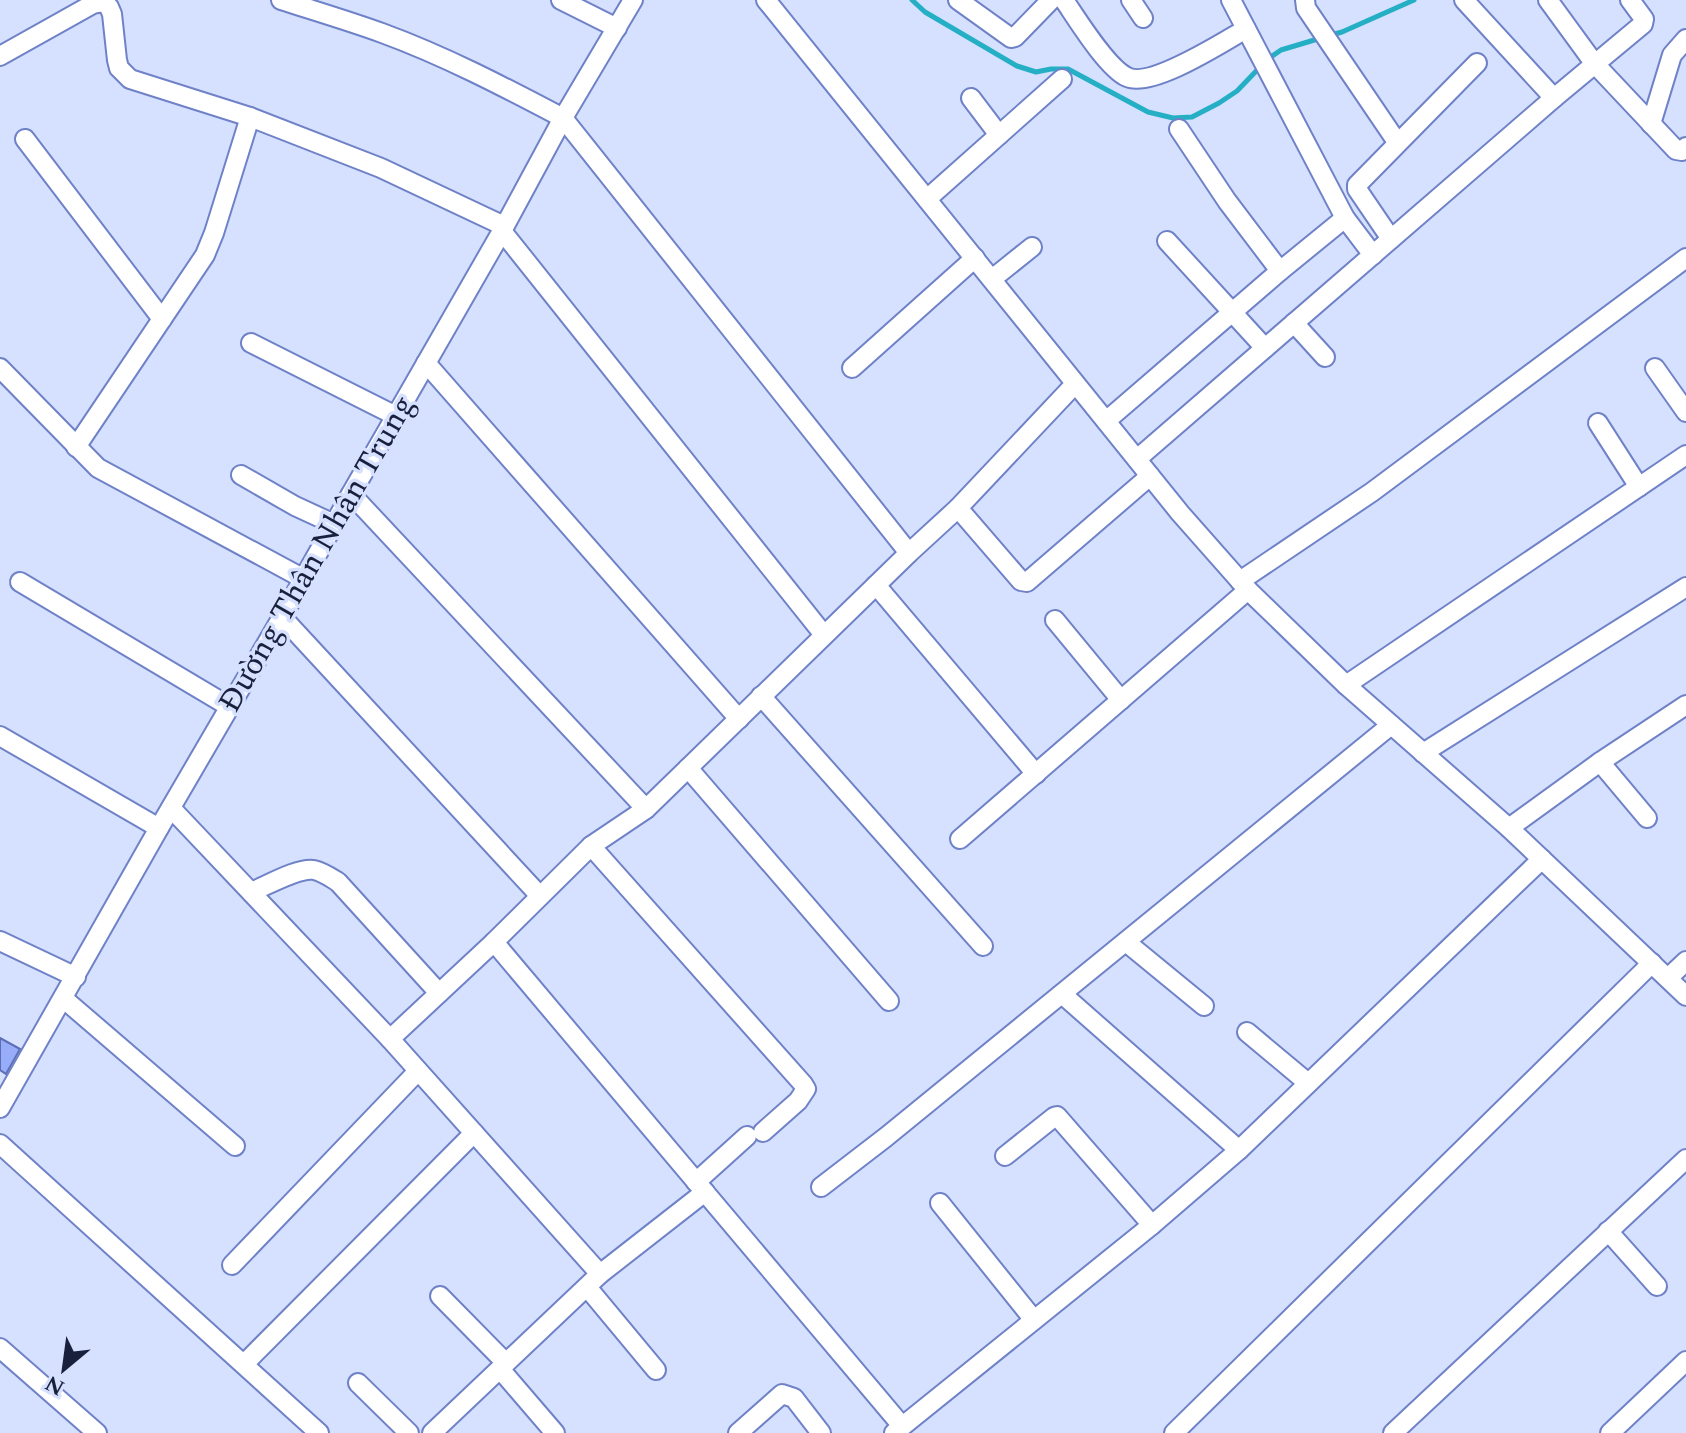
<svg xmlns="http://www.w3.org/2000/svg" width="1686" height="1433" font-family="Spectral,serif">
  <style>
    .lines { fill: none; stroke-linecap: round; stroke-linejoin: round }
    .stream { stroke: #24afc5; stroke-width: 5 }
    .building { fill: #98adfa; stroke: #5d6fb4; stroke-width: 2 }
    .minor-casing { stroke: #6f82c8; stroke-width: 22 }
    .minor { stroke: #fff; stroke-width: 18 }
    .labels { text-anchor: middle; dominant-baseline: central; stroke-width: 7; stroke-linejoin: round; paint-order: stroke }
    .street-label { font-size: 32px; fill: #19203c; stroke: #d6e0ff }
  </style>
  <rect width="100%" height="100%" fill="#d6e0ff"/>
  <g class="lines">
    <g class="stream">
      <path d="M912,0L925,12L1017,66L1036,72L1051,69H1068L1148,112L1173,118L1192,117L1219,103L1237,91L1261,66"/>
      <path d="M1331,35L1342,32L1414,0"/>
      <path d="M1268,59L1281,50L1321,38"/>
    </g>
  </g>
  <path class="building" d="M0,1038L20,1049L6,1074L0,1070Z"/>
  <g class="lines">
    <defs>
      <g id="minor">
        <path d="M281,0C315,11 349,21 382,33C445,56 504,87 563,118L909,553"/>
        <path d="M561,0L617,28"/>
        <path d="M766,0L1180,513L1248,590L1346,685L1509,828L1686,996"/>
        <path d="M958,0L1011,38L1015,37L1051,0"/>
        <path d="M1064,0C1077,19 1107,68 1127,77C1151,89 1223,42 1246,29"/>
        <path d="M1131,0L1143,18"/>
        <path d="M1231,0L1345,218L1373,255"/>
        <path d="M1305,0L1306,8L1397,142"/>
        <path d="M1464,0L1554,98"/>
        <path d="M1548,0L1594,63L1676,150L1682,151L1686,147"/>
        <path d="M0,56L93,4L104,2L109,7L112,14L117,60L119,68L130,79L250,117L381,168L504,226"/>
        <path d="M971,98L999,135"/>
        <path d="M1651,124L1672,55L1686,39"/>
        <path d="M1179,129L1227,201L1280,271"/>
        <path d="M25,139L162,319"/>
        <path d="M927,199L1062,79"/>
        <path d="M502,231L824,635"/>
        <path d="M1391,239L1357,189V185L1477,63"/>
        <path d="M1167,241L1265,348"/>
        <path d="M992,279L1032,247"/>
        <path d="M1294,323L1325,357"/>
        <path d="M251,343L396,416"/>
        <path d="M426,363L739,719"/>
        <path d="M0,368L98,468L304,579"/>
        <path d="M852,368L975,258"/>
        <path d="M1655,368L1686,412"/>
        <path d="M1106,421L1280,271L1345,218"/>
        <path d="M1598,423L1639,487"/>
        <path d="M76,447L205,255L214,233L250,117"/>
        <path d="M1137,459L1554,98L1643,24L1644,19L1630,0"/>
        <path d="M241,475L295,506L334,524"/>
        <path d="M351,494L646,809"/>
        <path d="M958,508L1021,581L1027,582L1150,476"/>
        <path d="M1240,581L1372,492L1686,258"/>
        <path d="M20,582L230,707"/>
        <path d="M876,585L1036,774"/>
        <path d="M282,617L540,896"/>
        <path d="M1055,620L1121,700"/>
        <path d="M1346,685L1686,455"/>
        <path d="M761,696L983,946"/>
        <path d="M0,736L159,828"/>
        <path d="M1423,753L1686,587"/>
        <path d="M1600,762L1647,818"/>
        <path d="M688,768L889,1001"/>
        <path d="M171,808L390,1039L600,1274"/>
        <path d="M1509,828L1600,762L1686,705"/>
        <path d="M960,839L1248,590"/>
        <path d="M591,846L803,1084L806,1089L798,1101L763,1132"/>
        <path d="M251,892C266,886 299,867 314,870C323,872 330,877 338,882L439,993"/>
        <path d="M0,941L76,977"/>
        <path d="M494,942L902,1426"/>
        <path d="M1126,942L1204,1006"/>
        <path d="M1668,978L1686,961"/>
        <path d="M1062,994L1239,1150"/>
        <path d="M64,999L235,1146"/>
        <path d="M1247,1032L1308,1083"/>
        <path d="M390,1039L494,942L591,846L646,809L909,553L958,508L1075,384"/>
        <path d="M0,1108L159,828L282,617L351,494L502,231L563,118L633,0"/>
        <path d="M0,1144L319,1433"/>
        <path d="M1005,1156L1054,1117L1057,1116L1152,1225"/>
        <path d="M696,1182L747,1136"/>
        <path d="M821,1187L886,1137L1391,725"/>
        <path d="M940,1203L1034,1320"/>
        <path d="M1608,1231L1657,1286"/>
        <path d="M232,1265L418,1071"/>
        <path d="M587,1287L656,1370"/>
        <path d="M440,1296L506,1363"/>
        <path d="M0,1348L97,1433"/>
        <path d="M244,1364L474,1133"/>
        <path d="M500,1369L555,1433"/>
        <path d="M358,1383L409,1433"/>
        <path d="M432,1433L600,1274L705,1192"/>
        <path d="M738,1433L782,1394L794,1398L821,1433"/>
        <path d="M894,1433L1152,1225L1239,1150L1542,859"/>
        <path d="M1174,1433L1652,963"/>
        <path d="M1393,1433L1686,1159"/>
        <path d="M1610,1433L1686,1361"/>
      </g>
    </defs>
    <use href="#minor" class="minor-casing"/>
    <use href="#minor" class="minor"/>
  </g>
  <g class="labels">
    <g class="street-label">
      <text transform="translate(317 554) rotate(-60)">Đường Thân Nhân Trung</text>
    </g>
  </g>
  <g transform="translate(64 1369) rotate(209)" stroke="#d6e0ff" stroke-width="6" paint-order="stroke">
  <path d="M0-6L14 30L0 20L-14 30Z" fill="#19203c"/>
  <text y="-12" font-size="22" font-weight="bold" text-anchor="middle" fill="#19203c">N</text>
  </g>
</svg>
